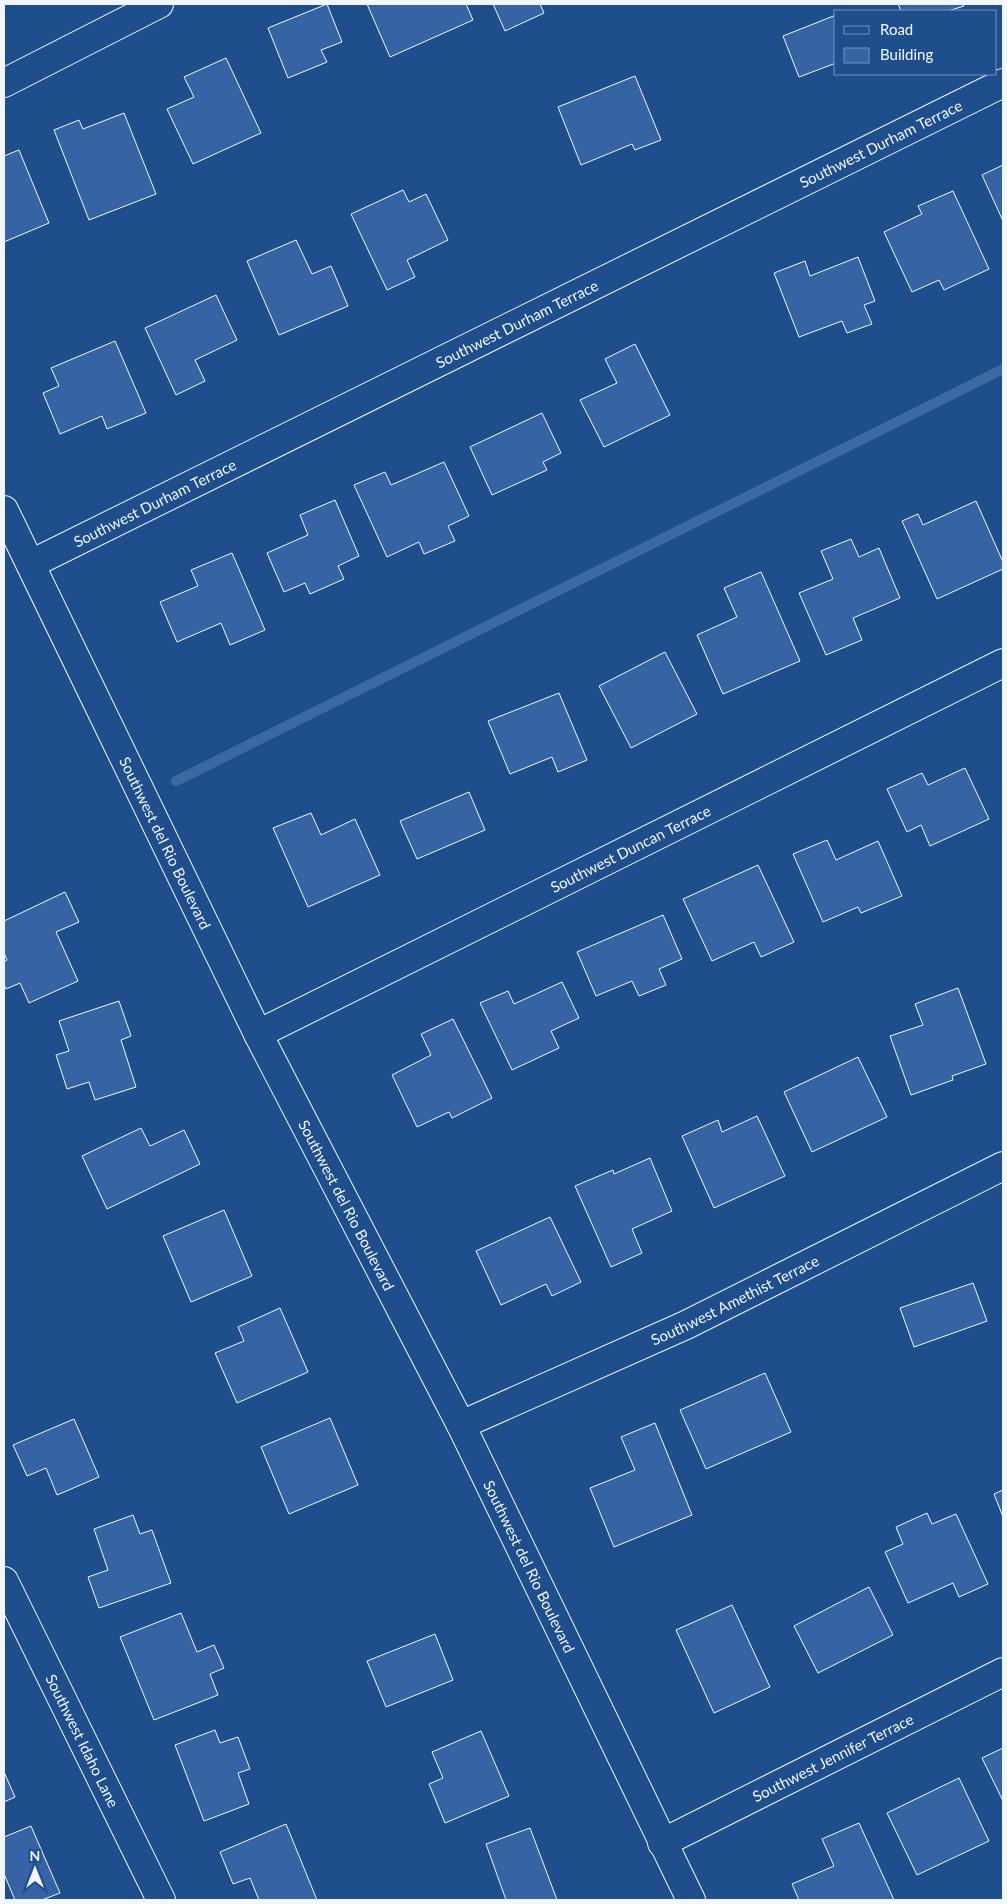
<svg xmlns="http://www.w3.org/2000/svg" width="1007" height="1904" font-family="Lato,sans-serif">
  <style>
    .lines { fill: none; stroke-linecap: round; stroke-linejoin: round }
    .stream { stroke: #3b69a3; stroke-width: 10 }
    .building { fill: #3563a3; stroke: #f2f6ff }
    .minor-casing { stroke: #f2f6ff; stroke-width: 30 }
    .minor { stroke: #1f4e8c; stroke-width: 28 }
    .labels { text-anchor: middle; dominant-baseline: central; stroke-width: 4; stroke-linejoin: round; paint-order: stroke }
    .street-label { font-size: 15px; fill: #f2f6ff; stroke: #1f4e8c }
  </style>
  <rect width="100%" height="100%" fill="#1f4e8c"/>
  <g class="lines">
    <path class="stream" d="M176,781L1003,369"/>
  </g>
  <g class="building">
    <path d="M327,4L342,42L321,50L327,62L288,78L268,28Z"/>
    <path d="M367,4H466L473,20L390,57Z"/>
    <path d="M493,4H540L544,13L505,31Z"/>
    <path d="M898,4H963L964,6L948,11H901Z"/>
    <path d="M836,15V63L799,77L783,36Z"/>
    <path d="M226,58L261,133L193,164L167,109L194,97L184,77Z"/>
    <path d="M635,76L661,140L635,150L632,144L581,165L558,107Z"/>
    <path d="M124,113L156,194L89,220L54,130L79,120L83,129Z"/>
    <path d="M19,150L49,223L4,242V156Z"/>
    <path d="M1003,165V221L982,175Z"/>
    <path d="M403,190L409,202L426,194L448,240L407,260L415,277L387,290L351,214Z"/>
    <path d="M953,191L989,269L944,290L939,280L912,292L884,232L922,214L918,206Z"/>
    <path d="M296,240L312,274L331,266L348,306L279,335L247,261Z"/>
    <path d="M858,257L875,301L864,305L872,324L847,333L842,321L799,337L774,273L805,261L810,276Z"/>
    <path d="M216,295L237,340L195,360L205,381L176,395L145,328Z"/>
    <path d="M115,341L146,413L107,429L102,416L60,434L43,393L59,386L51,368Z"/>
    <path d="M635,344L670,415L604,447L580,400L617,383L605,359Z"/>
    <path d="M542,413L561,453L543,462L547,470L492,495L470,447Z"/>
    <path d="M444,462L469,516L448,526L455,541L424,554L419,542L387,557L354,485L385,472L391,485Z"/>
    <path d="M335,500L359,556L338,566L344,579L310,594L305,583L284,592L267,553L308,535L300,515Z"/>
    <path d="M976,501L1003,562V569L937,599L902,521L918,514L923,525Z"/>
    <path d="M851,539L859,557L879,548L900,598L853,618L862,640L826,655L799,593L833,579L821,551Z"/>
    <path d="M232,553L265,630L230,645L221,623L177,642L160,602L198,586L191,570Z"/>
    <path d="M761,572L800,661L723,694L697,635L737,617L724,588Z"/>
    <path d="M665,652L697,714L631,748L599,686Z"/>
    <path d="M559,693L587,760L558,772L552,757L510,774L488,721Z"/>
    <path d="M965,768L989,819L930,846L921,825L907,832L887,789L922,773L928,785Z"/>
    <path d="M469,792L485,830L417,859L400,821Z"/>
    <path d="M311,813L321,835L355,819L380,875L308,907L273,828Z"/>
    <path d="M827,840L836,860L878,841L902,896L861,913L858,907L823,922L793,854Z"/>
    <path d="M758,865L794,942L761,957L754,942L712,961L683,899Z"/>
    <path d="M65,892L79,922L56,932L78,981L29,1003L20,983L6,989L4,984V962L7,960L4,953V921Z"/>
    <path d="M663,915L682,959L659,969L666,985L639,996L632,981L596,996L577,952Z"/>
    <path d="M562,982L579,1018L551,1031L559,1048L512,1070L480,1003L508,991L514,1004Z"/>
    <path d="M958,988L986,1064L952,1076L953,1080L911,1095L890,1036L923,1025L915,1004Z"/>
    <path d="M119,1001L131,1036L121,1040L136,1087L95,1100L89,1082L67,1089L56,1055L69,1051L59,1021Z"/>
    <path d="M453,1019L492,1098L452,1118L449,1112L417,1127L392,1075L431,1055L421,1034Z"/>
    <path d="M858,1057L887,1117L812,1152L784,1092Z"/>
    <path d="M757,1116L785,1176L714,1208L682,1136L718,1120L722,1132Z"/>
    <path d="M141,1128L150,1146L184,1130L200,1164L107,1209L82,1156Z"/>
    <path d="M650,1158L672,1211L632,1229L642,1253L611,1267L575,1186L613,1170L614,1174Z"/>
    <path d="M224,1210L252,1276L191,1302L163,1236Z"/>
    <path d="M550,1217L581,1282L552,1296L546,1284L501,1305L476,1251Z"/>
    <path d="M973,1283L987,1321L914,1347L900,1308Z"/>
    <path d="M280,1308L308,1372L237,1403L215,1353L244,1341L238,1327Z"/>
    <path d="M765,1373L791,1432L706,1469L680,1410Z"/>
    <path d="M330,1418L358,1485L289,1514L261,1447Z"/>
    <path d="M74,1419L99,1477L57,1495L46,1468L27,1476L13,1445Z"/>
    <path d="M655,1423L692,1515L614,1547L590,1488L635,1470L621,1437Z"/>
    <path d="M1003,1490V1517L994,1494Z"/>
    <path d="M927,1513L932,1524L956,1514L988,1584L959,1597L953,1583L908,1603L885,1552L903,1544L896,1527Z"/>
    <path d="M133,1515L140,1534L152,1530L171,1583L99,1608L88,1577L108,1570L94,1529Z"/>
    <path d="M869,1587L893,1635L818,1673L794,1626Z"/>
    <path d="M732,1605L770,1687L714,1713L676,1630Z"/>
    <path d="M181,1613L197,1652L214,1645L224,1668L210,1674L218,1695L154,1720L120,1637Z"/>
    <path d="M435,1634L453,1680L386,1707L367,1661Z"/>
    <path d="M215,1730L220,1743L238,1737L250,1769L238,1773L249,1804L204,1821L175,1745Z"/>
    <path d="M481,1731L509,1796L445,1823L429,1784L443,1778L432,1752Z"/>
    <path d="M1003,1748V1801L982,1758Z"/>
    <path d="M4,1772L15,1797L4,1802Z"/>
    <path d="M959,1778L989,1841L917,1875L887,1813Z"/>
    <path d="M859,1823L894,1900H799L792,1884L834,1866L822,1839Z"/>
    <path d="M286,1824L317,1900H259L250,1878L233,1884L220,1852Z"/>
    <path d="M31,1826L60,1893L42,1900H15L4,1874V1837Z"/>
    <path d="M530,1828L557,1900H506L486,1844Z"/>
  </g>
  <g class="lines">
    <defs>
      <g id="minor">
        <path d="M4,83L159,4"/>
        <path id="s1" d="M4,510L258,1034L461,1425L691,1900"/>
        <path id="s2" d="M31,564L1003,83"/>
        <path id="s3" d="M258,1034L1003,663"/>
        <path id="s4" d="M461,1425L686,1325L1003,1166"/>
        <path id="s5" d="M4,1581L161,1900"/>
        <path id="s6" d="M662,1843L1003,1672"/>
      </g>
    </defs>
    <use href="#minor" class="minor-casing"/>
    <use href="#minor" class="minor"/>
  </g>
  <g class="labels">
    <g class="street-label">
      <text stroke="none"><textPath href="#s2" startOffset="948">Southwest Durham Terrace</textPath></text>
      <text stroke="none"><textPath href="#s2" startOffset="542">Southwest Durham Terrace</textPath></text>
      <text stroke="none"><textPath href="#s2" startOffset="138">Southwest Durham Terrace</textPath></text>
      <text stroke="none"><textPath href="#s1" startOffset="370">Southwest del Rio Boulevard</textPath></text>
      <text stroke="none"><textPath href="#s3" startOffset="416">Southwest Duncan Terrace</textPath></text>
      <text stroke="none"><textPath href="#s1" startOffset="775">Southwest del Rio Boulevard</textPath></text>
      <text stroke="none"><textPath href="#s4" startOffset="301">Southwest Amethist Terrace</textPath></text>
      <text stroke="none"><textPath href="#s1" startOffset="1180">Southwest del Rio Boulevard</textPath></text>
      <text stroke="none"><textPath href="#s5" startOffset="178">Southwest Idaho Lane</textPath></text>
      <text stroke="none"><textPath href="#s6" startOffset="191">Southwest Jennifer Terrace</textPath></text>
    </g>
  </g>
  <rect width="1007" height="1904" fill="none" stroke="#f2f6ff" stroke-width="10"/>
  <rect x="834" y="10" width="162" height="65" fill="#1f4e8c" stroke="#7391ba"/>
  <rect x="844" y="26" width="25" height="8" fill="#1f4e8c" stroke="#7391ba"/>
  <text x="880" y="35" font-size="15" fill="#f2f6ff">Road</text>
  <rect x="844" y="48" width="25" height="15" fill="#3563a3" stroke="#7391ba"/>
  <text x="880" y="60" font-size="15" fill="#f2f6ff">Building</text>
  <g transform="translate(35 1869)" stroke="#1f4e8c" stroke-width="4" paint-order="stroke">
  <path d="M0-4L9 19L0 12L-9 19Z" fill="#f2f6ff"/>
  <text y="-8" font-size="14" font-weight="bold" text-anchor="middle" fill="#f2f6ff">N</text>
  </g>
</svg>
